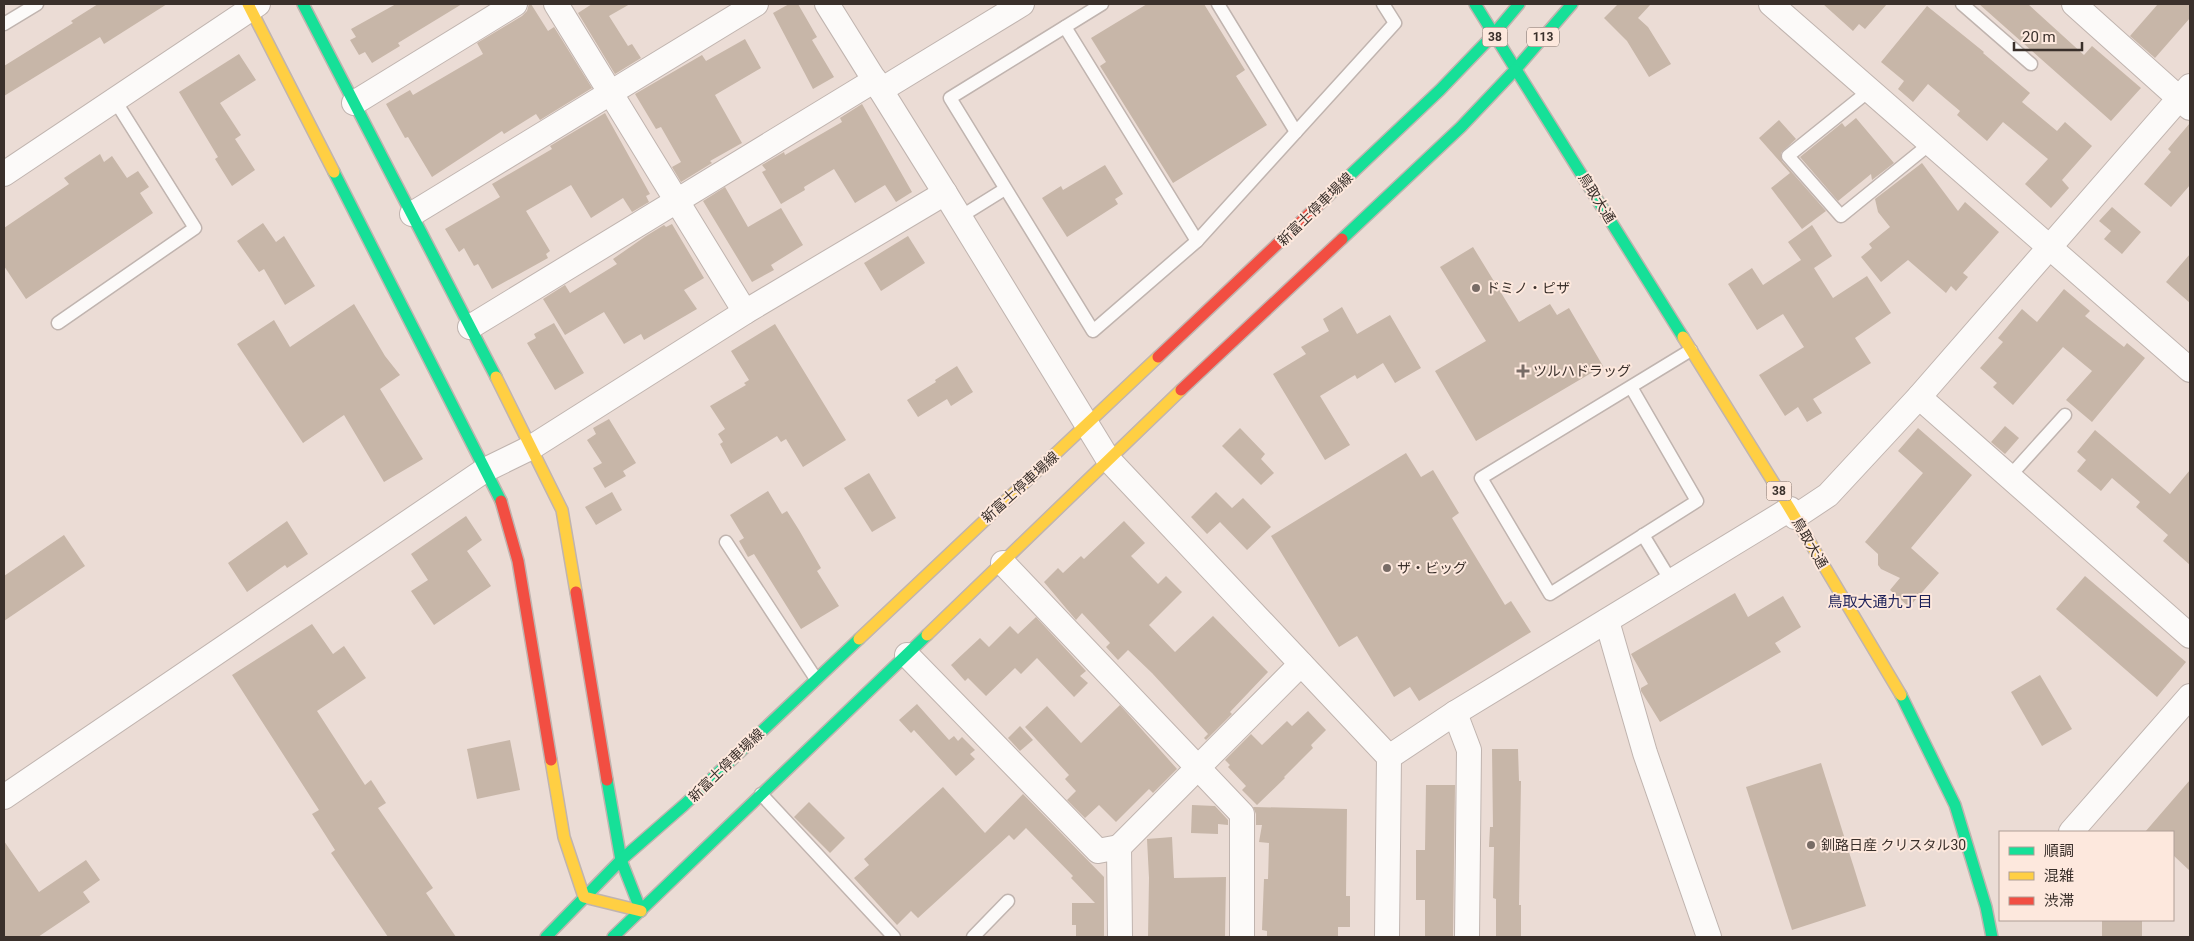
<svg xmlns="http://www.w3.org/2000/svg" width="2194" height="941" font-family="Roboto,'Noto Sans JP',sans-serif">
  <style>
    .building { fill: #c7b6a8 }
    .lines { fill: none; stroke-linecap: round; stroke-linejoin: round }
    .lane-casing { stroke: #c0b4af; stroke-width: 15 }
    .street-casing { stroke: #c0b4af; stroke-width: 26 }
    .fast-casing { stroke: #c0b4af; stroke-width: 14 }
    .slow-casing { stroke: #c0b4af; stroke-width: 14 }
    .jam-casing { stroke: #c0b4af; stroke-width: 14 }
    .lane { stroke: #fcfaf9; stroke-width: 12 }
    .street { stroke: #fcfaf9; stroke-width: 24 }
    .fast { stroke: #16e098; stroke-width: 11 }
    .slow { stroke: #ffcf43; stroke-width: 11 }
    .jam { stroke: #f24e42; stroke-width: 11 }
    .poi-dot { fill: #786c66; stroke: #fde8dd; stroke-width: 2 }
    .labels { text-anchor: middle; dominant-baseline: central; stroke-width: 4; stroke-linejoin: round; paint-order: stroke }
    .shield { fill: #fde8dd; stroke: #746760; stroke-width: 1 }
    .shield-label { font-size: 12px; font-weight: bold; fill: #3a302b }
    .street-label { font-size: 14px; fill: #3a302b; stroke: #fde8dd }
    .poi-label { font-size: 14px; fill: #3a302b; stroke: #fde8dd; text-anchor: start }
    .neighbourhood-label { font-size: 15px; fill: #1d2159; stroke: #fde8dd }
  </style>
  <rect width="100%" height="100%" fill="#ebdcd5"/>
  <g class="building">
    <path d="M98,4H167L104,44L100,37L4,96V66L73,23L71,21Z"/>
    <path d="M396,4H462L398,43L400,46L372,63L365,52L359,55L350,40L356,37L351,29Z"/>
    <path d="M529,4H531L548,31L554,27L592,88L540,120L536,114L504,134L502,131L432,177L408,137L405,138L386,104L410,90L413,95L483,54L477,43L522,16L527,11Z"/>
    <path d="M592,4H630L609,16L628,46L632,44L641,58L615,74L578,13Z"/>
    <path d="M789,4H798L817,37L812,40L834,77L813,89L773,13Z"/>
    <path d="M1147,4H1204L1245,70L1236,76L1267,125L1173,183L1100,66L1106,62L1091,38Z"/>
    <path d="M1618,4H1651L1638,18L1648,27L1671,64L1649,77L1627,41L1604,18Z"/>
    <path d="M1823,4H1887L1865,29L1859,24L1853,31Z"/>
    <path d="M1979,4H2028L2084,55L2092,46L2141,88L2111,121Z"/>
    <path d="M2158,4H2190V18L2155,58L2130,36Z"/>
    <path d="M1927,6L1984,52L1983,53L2030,93L2022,102L2057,131L2065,122L2092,146L2062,180L2069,188L2051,208L2025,184L2048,159L2003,122L1987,141L1957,115L1960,111L1928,84L1913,102L1898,89L1904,81L1881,62Z"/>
    <path d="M745,39L761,68L715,95L742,143L710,161L712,163L681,182L672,167L681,162L661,127L656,129L635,94L702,55L706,61Z"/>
    <path d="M239,54L256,80L220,103L241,135L235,139L255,170L232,186L215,159L218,157L179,92Z"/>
    <path d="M862,104L912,192L896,202L885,185L855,203L834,169L804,187L805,190L781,204L762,172L766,170L762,165L784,152L785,155L842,122L840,118Z"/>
    <path d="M605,113L650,194L646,196L649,202L632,212L623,198L591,218L571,185L526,211L550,251L546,254L548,258L492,289L478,264L474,266L464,248L459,252L445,229L500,197L492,184L552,149L550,146Z"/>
    <path d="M1856,118L1894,163L1872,180L1871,174L1838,201L1800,157L1842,123L1845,127Z"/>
    <path d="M1779,120L1796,139L1781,153L1782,161L1826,211L1802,229L1771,188L1790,173L1759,138Z"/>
    <path d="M2190,123V185L2171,207L2144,184L2171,152L2168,149Z"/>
    <path d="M100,154L104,162L112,156L127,178L138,171L149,187L140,193L153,213L26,299L4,266V228L69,184L64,178Z"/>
    <path d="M1922,163L1958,211L1965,202L1999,232L1963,273L1968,277L1956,291L1951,286L1946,293L1908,260L1881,282L1861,257L1872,248L1869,244L1890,227L1878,212L1875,199Z"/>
    <path d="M1105,165L1123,194L1115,199L1118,204L1067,237L1042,198L1061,186L1063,190Z"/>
    <path d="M725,187L748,227L781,208L803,245L771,265L774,270L752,282L703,201Z"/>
    <path d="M2112,207L2141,232L2122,254L2104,239L2111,231L2099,221Z"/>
    <path d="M263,223L276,242L284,236L315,286L285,305L264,269L259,272L237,241Z"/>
    <path d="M672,224L704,278L684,290L697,309L644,340L641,334L624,344L604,312L565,335L543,299L565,285L570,293L617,264L613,259L646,236L664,225L666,227Z"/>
    <path d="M1812,225L1832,256L1814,268L1833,298L1867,276L1891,313L1855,338L1871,363L1813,399L1822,413L1807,422L1798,407L1785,416L1759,375L1804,347L1783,314L1757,330L1728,284L1752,268L1763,285L1801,260L1788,242Z"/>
    <path d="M908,236L925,263L881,291L864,263Z"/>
    <path d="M1473,247L1519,322L1550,304L1557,315L1569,308L1603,366L1476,441L1435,371L1486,341L1440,267Z"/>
    <path d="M2190,254V303L2166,282Z"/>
    <path d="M2064,289L2090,311L2085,316L2124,347L2127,343L2145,358L2092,422L2066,400L2092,371L2063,347L2013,405L1993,387L1997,383L1980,368L2003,342L1998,338L2022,309L2037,322Z"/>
    <path d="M354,304L385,356L400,375L380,389L423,459L384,482L344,415L303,443L237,344L274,320L290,347Z"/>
    <path d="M1342,307L1357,334L1390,315L1421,368L1395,383L1383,363L1357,379L1355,375L1320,396L1350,445L1325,460L1273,374L1306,354L1301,347L1329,331L1323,319Z"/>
    <path d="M554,323L584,373L555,390L527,343L536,338L534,334Z"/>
    <path d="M775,324L846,440L803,467L786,439L781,442L777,436L731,464L720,444L723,442L718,434L725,429L710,406L746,385L744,383L749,380L731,351Z"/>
    <path d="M957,366L973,392L951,406L947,399L918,417L907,400L936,382L935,380Z"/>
    <path d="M609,419L636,463L623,471L626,476L605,488L593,468L602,463L587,440L596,434L593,428Z"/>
    <path d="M2005,426L2019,438L2005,454L1991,442Z"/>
    <path d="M1240,428L1265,454L1261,459L1274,473L1261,485L1222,446Z"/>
    <path d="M1918,428L1972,475L1911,548L1939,573L1909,607L1890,590L1900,578L1881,569L1878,565V554L1865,542L1923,473L1898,451Z"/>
    <path d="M2095,430L2170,494L2190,470V565L2163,541L2168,535L2136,507L2140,502L2112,478L2101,491L2077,471L2086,460L2077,452Z"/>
    <path d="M1406,453L1421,477L1433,470L1459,513L1452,518L1505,605L1511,601L1531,632L1419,701L1410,687L1394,697L1357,636L1339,647L1271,536Z"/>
    <path d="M869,473L896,518L872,532L844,488Z"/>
    <path d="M768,491L782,514L787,511L799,530L821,568L817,571L839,606L801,629L754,554L748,557L739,541L744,538L730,515Z"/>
    <path d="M612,492L622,510L596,525L585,507Z"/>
    <path d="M1216,492L1232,508L1243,498L1271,527L1247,550L1220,522L1207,534L1191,517Z"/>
    <path d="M466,516L482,540L467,551L491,586L434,625L411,591L428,580L411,554Z"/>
    <path d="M287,521L308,554L287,568L285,565L247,592L228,563Z"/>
    <path d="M1124,521L1145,543L1131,556L1158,584L1166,576L1182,592L1149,625L1175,652L1213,616L1268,672L1230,712L1232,714L1206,740L1204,738L1208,734L1152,673L1128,650L1118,660L1106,647L1110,643L1082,613L1076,620L1044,582L1058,568L1063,573L1081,556L1084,559Z"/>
    <path d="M64,535L85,566L4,621V576Z"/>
    <path d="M2085,576L2186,662L2157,697L2056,609Z"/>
    <path d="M1735,593L1748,617L1783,596L1801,627L1775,643L1781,652L1660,722L1641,691V688L1648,684L1631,654Z"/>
    <path d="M1036,617L1086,671L1080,676L1088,683L1074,697L1037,658L1021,674L1015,668L986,696L968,678L965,681L951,665L980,638L989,647L1010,626L1018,634Z"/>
    <path d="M312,624L333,654L344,646L366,678L317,711L365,785L371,780L386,803L378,808L433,888L426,893L456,937H388L331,853L335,850L312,814L319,810L232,675Z"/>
    <path d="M2040,675L2072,729L2042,746L2011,692Z"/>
    <path d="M917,704L949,740L954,736L958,741L962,737L975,750L970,754L975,759L956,776L914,730L911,733L899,720Z"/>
    <path d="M1120,705L1177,769L1153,793L1149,789L1116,822L1099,805L1085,818L1067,800L1076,791L1065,779L1069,775L1025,727L1047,706L1081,743Z"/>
    <path d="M1308,711L1326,730L1311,745L1313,748L1284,777L1285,778L1257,805L1242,790L1246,786L1228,767L1230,765L1225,760L1251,734L1262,745L1287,721L1292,726Z"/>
    <path d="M1020,726L1033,740L1020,751L1008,738Z"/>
    <path d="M510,740L520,790L477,799L467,749Z"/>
    <path d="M1492,749H1518L1519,781H1521L1519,905H1521V937H1496V899L1493,898L1494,847H1489L1490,827H1493Z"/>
    <path d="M1821,763L1866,906L1792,930L1746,787Z"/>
    <path d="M2190,780V871L2173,855V832H2145Z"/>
    <path d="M1426,785H1455L1453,937H1425V900H1416V850H1425Z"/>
    <path d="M943,787L985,833L1023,794L1104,877V937H1076V925H1072V903H1095L1071,878L1073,876L1026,828L1014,840L1009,835L918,918L911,911L897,925L854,878L869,865L864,859Z"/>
    <path d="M809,802L845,838L830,853L794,817Z"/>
    <path d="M1192,805L1215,806L1228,820V825L1218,824V834L1191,833Z"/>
    <path d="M1253,807L1347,809L1346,896H1350V927H1338V937H1267V931L1262,930L1264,879H1268L1269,843L1259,842L1262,825H1256V814Z"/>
    <path d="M1172,837L1174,878L1226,877L1225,936L1148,937L1149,878L1147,839Z"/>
    <path d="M4,841L39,892L86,860L100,880L83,892L90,902L38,937H4Z"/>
    <rect x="2102" y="920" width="40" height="16"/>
  </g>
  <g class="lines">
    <defs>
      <g id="lane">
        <path d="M1102,4L950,98L1093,331L1197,241"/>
        <path d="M1218,4L1296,132"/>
        <path d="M1962,4L2031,64"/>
        <path d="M4,24L37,4"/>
        <path d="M1065,27L1197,241L1395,23L1383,4"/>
        <path d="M1870,90L1788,156L1841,216L1931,143"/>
        <path d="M960,217L1005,189"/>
        <path d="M58,323L195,228L114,99"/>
        <path d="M1631,387L1697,501L1550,594L1481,478L1691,350"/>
        <path d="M2009,477L2065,415"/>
        <path d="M1643,535L1671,581"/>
        <path d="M726,542L816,679"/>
        <path d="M761,794L894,937"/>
        <path d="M973,937L1008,901"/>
      </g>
      <g id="street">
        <path d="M556,4L745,312"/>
        <path d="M827,4L945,193L1108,459L1389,757L1387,937"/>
        <path d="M1771,4L2190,370"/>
        <path d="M2074,4L2190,108"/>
        <path d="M881,90L1022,4"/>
        <path d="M354,103L515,4"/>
        <path d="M4,174L258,4"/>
        <path d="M412,214L756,4"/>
        <path d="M470,327L875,80"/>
        <path d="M1919,397L2190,636"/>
        <path d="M1795,517L1828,495L1919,397L2190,86"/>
        <path d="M1003,563L1242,814V937"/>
        <path d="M1607,621L1645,753L1709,937"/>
        <path d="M907,655L1098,851L1119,847L1120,937"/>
        <path d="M1455,713L1469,750L1467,937"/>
        <path d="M1389,757L1455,713L1790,509"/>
        <path d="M4,797L485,470L532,447L745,312L945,193"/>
        <path d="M2071,832L2190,696"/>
        <path d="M1119,847L1301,664"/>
      </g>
      <g id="fast">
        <path d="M303,4L496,377"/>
        <path d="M1475,4L1683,337"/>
        <path d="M1493,35L1519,4"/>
        <path d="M1515,70L1572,4"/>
        <path d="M334,172L501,501"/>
        <path d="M1328,196L1440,90L1493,35"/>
        <path d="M1342,239L1461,127L1515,70"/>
        <path d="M1901,695L1955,805L1986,907L1992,937"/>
        <path d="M607,780L621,860L641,911"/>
        <path d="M546,937L621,860L684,805L859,639"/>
        <path d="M613,937L927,635"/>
      </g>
      <g id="slow">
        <path d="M248,4L334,172"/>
        <path d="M1683,337L1790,509L1901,695"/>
        <path d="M496,377L562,510L576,592"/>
        <path d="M927,635L1181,390"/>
        <path d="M859,639L1158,357"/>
        <path d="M551,760L564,837L584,897L641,911"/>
      </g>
      <g id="jam">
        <path d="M1158,357L1328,196"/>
        <path d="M1181,390L1342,239"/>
        <path d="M501,501L518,561L551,760"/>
        <path d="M576,592L607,780"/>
      </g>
    </defs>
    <use href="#lane" class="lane-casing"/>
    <use href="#street" class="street-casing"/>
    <use href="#fast" class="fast-casing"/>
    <use href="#slow" class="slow-casing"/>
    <use href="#jam" class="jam-casing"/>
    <use href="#lane" class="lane"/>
    <use href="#street" class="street"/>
    <use href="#fast" class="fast"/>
    <use href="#slow" class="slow"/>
    <use href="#jam" class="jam"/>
  </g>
  <g class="poi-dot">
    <circle cx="1476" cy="288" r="5"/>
    <path d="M1520.5 363.5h5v5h5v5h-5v5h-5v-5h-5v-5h5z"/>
    <circle cx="1387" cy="568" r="5"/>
    <circle cx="1811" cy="845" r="5"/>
  </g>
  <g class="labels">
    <g class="shield">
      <rect x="1482.5" y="27.5" width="25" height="19" rx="4"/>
      <rect x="1527" y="27.5" width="32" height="19" rx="4"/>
      <rect x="1766.5" y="481.5" width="25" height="19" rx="4"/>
    </g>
    <g class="shield-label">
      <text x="1495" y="37">38</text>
      <text x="1543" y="37">113</text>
      <text x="1779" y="491">38</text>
    </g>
    <g class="street-label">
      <text transform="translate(1597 198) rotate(58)">鳥取大通</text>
      <text transform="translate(1315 209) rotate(-44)">新富士停車場線</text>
      <text transform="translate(1020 487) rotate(-42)">新富士停車場線</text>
      <text transform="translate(1810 543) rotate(60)">鳥取大通</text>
      <text transform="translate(726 765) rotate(-44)">新富士停車場線</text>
    </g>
    <g class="poi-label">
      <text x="1486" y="288">ドミノ・ピザ</text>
      <text x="1533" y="371">ツルハドラッグ</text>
      <text x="1397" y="568">ザ・ビッグ</text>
      <text x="1821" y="845">釧路日産 クリスタル30</text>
    </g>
    <g class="neighbourhood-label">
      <text x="1880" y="602">鳥取大通九丁目</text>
    </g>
  </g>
  <rect width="2194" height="941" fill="none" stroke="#3a302b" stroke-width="10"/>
  <rect x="1999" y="831" width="175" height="90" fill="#fde8dd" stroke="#af9e96"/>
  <rect x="2009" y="847" width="25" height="8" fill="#16e098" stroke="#af9e96"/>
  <text x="2044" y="856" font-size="15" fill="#3a302b">順調</text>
  <rect x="2009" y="872" width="25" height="8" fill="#ffcf43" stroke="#af9e96"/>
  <text x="2044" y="881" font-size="15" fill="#3a302b">混雑</text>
  <rect x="2009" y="897" width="25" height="8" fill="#f24e42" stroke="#af9e96"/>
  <text x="2044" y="906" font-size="15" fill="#3a302b">渋滞</text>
  <path d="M2014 42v8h68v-8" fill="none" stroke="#3a302b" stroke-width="2.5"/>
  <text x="2022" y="42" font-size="15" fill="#3a302b" stroke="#fde8dd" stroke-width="4" paint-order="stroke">20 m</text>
</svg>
